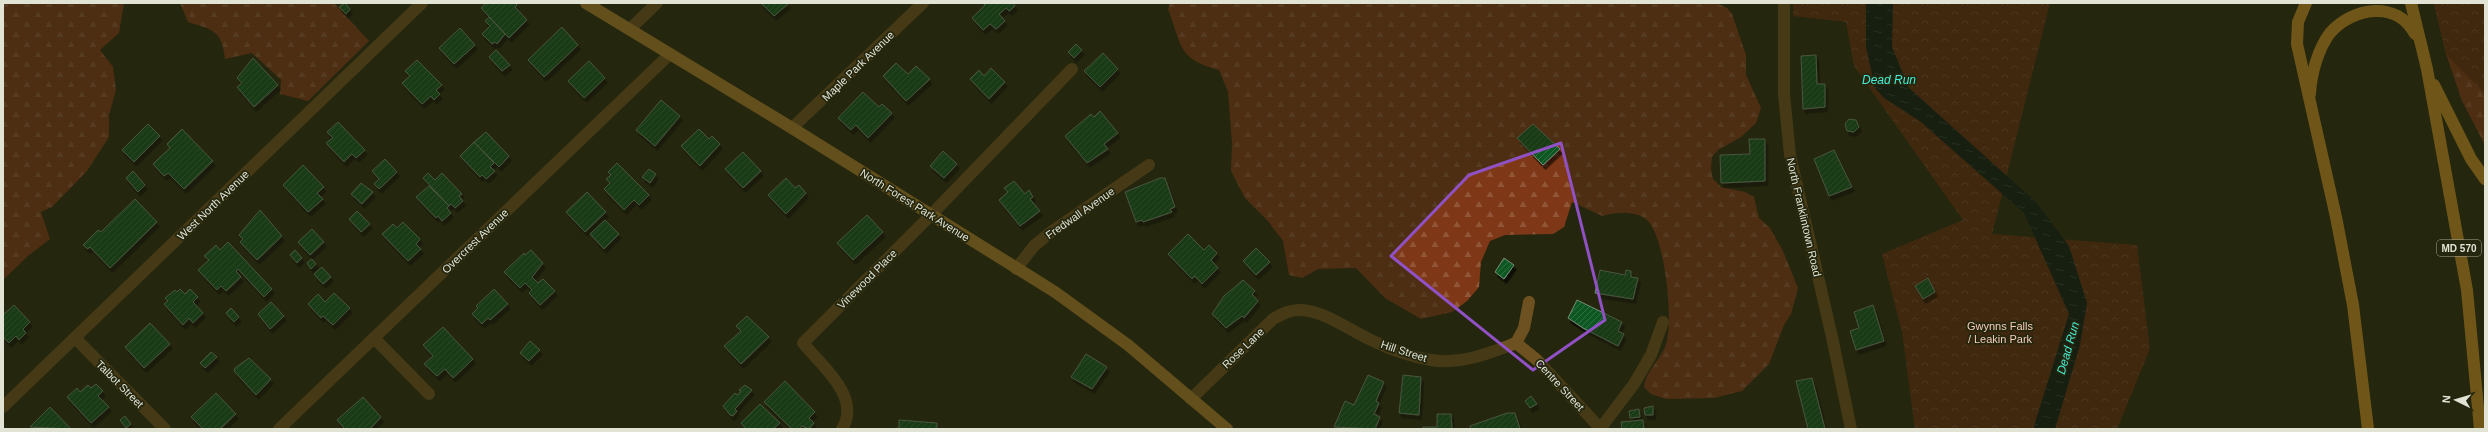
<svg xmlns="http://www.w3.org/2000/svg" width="2488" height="432" font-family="Arial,sans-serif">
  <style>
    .forest { fill: url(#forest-firs) }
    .park { fill: url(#park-crowns) }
    .water { fill: url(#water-ripples) }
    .building { fill: url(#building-hatch); stroke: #768d78; filter: url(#shadow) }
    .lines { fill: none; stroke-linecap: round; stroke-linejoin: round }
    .minor { stroke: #6e5120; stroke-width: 12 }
    .major { stroke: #af802b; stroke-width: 12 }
    .highway { stroke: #cb9124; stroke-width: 12 }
    .marked { fill: none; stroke: #8f51c3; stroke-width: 3; stroke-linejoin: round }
    .labels { text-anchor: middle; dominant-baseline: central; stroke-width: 3.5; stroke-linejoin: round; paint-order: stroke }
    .shield { fill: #24260e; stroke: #a8aa99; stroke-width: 1 }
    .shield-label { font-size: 10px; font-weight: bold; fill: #e1e3d4 }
    .street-label { font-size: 11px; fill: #e1e3d4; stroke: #24260e }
    .park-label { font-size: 11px; fill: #f7ccba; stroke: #24260e }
    .water-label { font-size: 12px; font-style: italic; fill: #44eed8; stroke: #24260e }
  </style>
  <defs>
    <pattern id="forest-firs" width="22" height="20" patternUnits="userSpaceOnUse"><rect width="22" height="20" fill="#7f3817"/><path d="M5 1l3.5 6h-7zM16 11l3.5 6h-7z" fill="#915538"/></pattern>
    <pattern id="park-crowns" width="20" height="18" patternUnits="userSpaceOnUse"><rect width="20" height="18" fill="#632a0f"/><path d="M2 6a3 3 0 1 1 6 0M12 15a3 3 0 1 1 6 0" fill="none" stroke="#794931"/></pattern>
    <pattern id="water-ripples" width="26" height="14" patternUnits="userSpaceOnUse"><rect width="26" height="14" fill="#081815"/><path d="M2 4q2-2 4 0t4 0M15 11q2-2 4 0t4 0" fill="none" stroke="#2c3936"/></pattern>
    <pattern id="building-hatch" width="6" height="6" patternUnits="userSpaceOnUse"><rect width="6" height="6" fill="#105823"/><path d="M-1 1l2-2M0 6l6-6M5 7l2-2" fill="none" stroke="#327042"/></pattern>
    <filter id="shadow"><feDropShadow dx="2.5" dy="4.5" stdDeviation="0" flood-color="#0009"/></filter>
  </defs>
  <rect width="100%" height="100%" fill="#24260e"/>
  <g class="forest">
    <path d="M3,3H124L119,33L100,50L113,67L116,90L109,115V137L87,171L52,207L41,212L50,239L28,256L3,280Z"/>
    <path d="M180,3H334L369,41L308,101L280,94L281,80L252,53L225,59C222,30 213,30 188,22Z"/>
    <path d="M1170,3H1717L1727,8L1732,14L1746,55V75L1761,108L1756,123L1741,137L1718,150L1712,157L1711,169L1713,179L1721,187L1745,192L1754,197L1759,218L1770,228L1783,251L1798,288L1791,314L1784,325L1769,364L1742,391L1714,398L1666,399L1651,394L1644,387C1646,370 1661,360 1666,344C1674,322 1665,236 1647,220C1636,210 1615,212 1602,216L1572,202L1564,227L1553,234L1505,235L1490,241L1481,262L1479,287L1467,301L1452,312L1421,319L1385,298L1356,268L1318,269L1302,278L1289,275L1283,241L1268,221L1245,198L1231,171L1232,143L1228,92L1219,70C1177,59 1182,45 1168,9Z"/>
    <path d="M2434,3H2485V145L2462,101L2446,54Z"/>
  </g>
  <g class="park">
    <path d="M1793,3H2050L1992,234L2137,245L2150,349L2117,429H1915L1902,332L1882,254L1963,220L1854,66L1846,22L1793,16Z"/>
    <path d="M2434,3H2485V94L2446,54Z"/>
  </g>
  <path class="water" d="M1866,3H1893L1892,47L1909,88L2036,202L2069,246L2087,303L2080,345L2055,429H2033L2069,314L2024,213L1921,122L1884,98L1875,88L1866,47Z"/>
  <g class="building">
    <path d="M345,3L350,9L346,14L339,7Z"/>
    <path d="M486,3H515L517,5L515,7L527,20L509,38L481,8Z"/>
    <path d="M761,3H789L774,16Z"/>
    <path d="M983,3H1013L1015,6L1009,11L1006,8L999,14L1005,21L996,29L990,24L983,30L972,18L985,5Z"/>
    <path d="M489,17L505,34L497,44L495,42L492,44L482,34L490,26L485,21Z"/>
    <path d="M562,27L578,45L544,77L528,60Z"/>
    <path d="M460,28L475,45L454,64L439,48Z"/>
    <path d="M1076,44L1082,50L1074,58L1068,52Z"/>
    <path d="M496,50L510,65L502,71L489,57Z"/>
    <path d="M1103,53L1118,69L1100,87L1084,71Z"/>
    <path d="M1816,55L1817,84H1825V107L1803,109L1801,56Z"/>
    <path d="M253,58L278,85L254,107L237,87L242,83L237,78Z"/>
    <path d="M417,60L442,85L436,90L440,94L434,100L431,96L422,104L402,83L410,76L405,71Z"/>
    <path d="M589,61L605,78L584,98L568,81Z"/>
    <path d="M896,63L908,74L916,66L930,79L906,101L883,76Z"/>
    <path d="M991,68L1005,82L989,99L970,79L979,70L984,76Z"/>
    <path d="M863,92L879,107L882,104L892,113L868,138L856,125L851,130L838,118Z"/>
    <path d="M661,100L680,116L655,146L636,130Z"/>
    <path d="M1100,111L1118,133L1104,144L1108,149L1087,163L1065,136L1091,114L1094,117Z"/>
    <path d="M1849,119L1856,120L1859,127L1854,132L1847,131L1845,124Z"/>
    <path d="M338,122L365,150L356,158L352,154L344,162L326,143L333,138L327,132Z"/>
    <path d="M148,124L160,136L134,162L122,150Z"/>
    <path d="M1533,124L1560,149L1543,165L1517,138Z"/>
    <path d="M182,129L213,161L184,189L168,173L164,176L153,164L170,148L167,144Z"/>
    <path d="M699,129L709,139L712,136L720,144L700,166L681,146Z"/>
    <path d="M486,132L509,156L499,167L474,142Z"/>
    <path d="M1749,139H1765V181L1721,183L1720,155L1750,154Z"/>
    <path d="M474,142L494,163L490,167L495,171L486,179L482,175L480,177L460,156Z"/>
    <path d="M1834,150L1852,187L1829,196L1814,159Z"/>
    <path d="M943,151L957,164L944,178L930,166Z"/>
    <path d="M743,152L761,171L743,188L725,169Z"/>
    <path d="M385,159L397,172L379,189L374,184L379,179L372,171Z"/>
    <path d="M617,163L649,195L639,205L634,200L624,210L604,189L610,183L606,179L611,175L608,172Z"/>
    <path d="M303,165L324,187L317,193L323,199L308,212L283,185Z"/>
    <path d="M649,169L656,174L650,183L642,177Z"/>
    <path d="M133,171L145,185L138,192L126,178Z"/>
    <path d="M428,173L435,180L442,173L462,194L459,196L463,201L455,208L451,204L449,206L423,178Z"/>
    <path d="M786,178L795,188L799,185L806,193L786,214L768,195Z"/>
    <path d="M1160,178H1165L1175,207L1170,209L1172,212L1143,222L1142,220L1136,222L1125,192Z"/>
    <path d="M1014,181L1025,194L1029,190L1033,197L1030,199L1040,211L1020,226L999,200L1008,192L1004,188Z"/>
    <path d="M361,183L373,192L362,204L351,194Z"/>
    <path d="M429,186L449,206L447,208L451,213L442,221L438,216L436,218L416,197Z"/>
    <path d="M587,192L606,212L585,232L566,212Z"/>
    <path d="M135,199L157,222L110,268L90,247L88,249L83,245L98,230L101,232Z"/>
    <path d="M260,210L282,236L257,260L240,242L243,239L239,235Z"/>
    <path d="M357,211L370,224L361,232L349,219Z"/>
    <path d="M867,215L883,232L853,260L837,243Z"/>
    <path d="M605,220L619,234L604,249L590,234Z"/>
    <path d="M403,222L420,239L416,244L421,249L408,261L382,234L393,224L397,228Z"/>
    <path d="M312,229L324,242L310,255L298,242Z"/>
    <path d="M1188,234L1204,250L1209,245L1217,253L1211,260L1218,268L1202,284L1195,276L1192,279L1168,254Z"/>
    <path d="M228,242L272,289L264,297L238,269L236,271L241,277L226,291L221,286L217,290L198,270L209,260L204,256L216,245L220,250Z"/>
    <path d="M1256,248L1270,262L1256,275L1243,261Z"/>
    <path d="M295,250L302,258L297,263L290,255Z"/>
    <path d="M531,250L543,263L532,277L538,283L543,279L555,291L540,305L529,293L532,290L525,283L520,288L504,272L524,253L525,255Z"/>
    <path d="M1504,258L1514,265L1504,279L1495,272Z"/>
    <path d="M312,259L316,264L311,269L307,263Z"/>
    <path d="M322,267L331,277L323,284L314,274Z"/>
    <path d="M1600,270L1625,275L1626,270L1631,271V277L1638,278L1633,299L1595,293Z"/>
    <path d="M1928,278L1935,292L1923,299L1915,286Z"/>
    <path d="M1243,280L1255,291L1252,294L1258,301L1244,318L1242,316L1226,328L1212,314L1224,296Z"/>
    <path d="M180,289L185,294L190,289L198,297L193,302L203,313L193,323L189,318L183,325L164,304L168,301L165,298L175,290L177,292Z"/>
    <path d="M494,289L508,304L490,320L488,318L482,324L472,314L478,308L476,306Z"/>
    <path d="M334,293L350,308L333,325L323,316L321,318L308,304L318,294L325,302Z"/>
    <path d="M1577,300L1622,322L1618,331L1624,334L1618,346L1583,328L1568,318Z"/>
    <path d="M271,302L284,316L270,329L258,314Z"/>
    <path d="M14,305L30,322L23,329L26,333L19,340L16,336L9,343L3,337V315Z"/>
    <path d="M1873,305L1884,341L1856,350L1850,331L1859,328L1854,312Z"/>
    <path d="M231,308L239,317L234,322L226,313Z"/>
    <path d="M747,316L769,337L741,364L724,346L741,331L736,326Z"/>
    <path d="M150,323L170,344L144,368L125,347Z"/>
    <path d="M443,327L473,359L453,378L445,369L437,376L424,364L433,356L423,345Z"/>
    <path d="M530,341L540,350L529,361L520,353Z"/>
    <path d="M211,352L217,357L205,368L200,363Z"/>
    <path d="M1086,354L1107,367L1092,389L1071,377Z"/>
    <path d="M249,358L271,379L256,395L234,371L235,368Z"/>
    <path d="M1368,375L1384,382L1376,401L1379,403L1374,414L1380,417L1375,429L1334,427L1345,401L1354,405Z"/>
    <path d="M1403,375L1421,377L1419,415L1399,413Z"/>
    <path d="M1812,378L1825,429H1808L1796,381Z"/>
    <path d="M785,381L815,412L809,418L814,423L809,429L802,426L799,429H792L764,402Z"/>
    <path d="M96,384L103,391L98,396L109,407L91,423L67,397L77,388L80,392L88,385L91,388Z"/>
    <path d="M745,385L752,390L735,409L737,411L733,416L730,415L723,406L735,393L737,395L741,391L739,390Z"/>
    <path d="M216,393L236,414L220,429H203L191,417Z"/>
    <path d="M1531,396L1537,404L1530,408L1525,401Z"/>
    <path d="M363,397L381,417L370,429H345L337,420Z"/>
    <path d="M760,404L780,423L773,429H746L741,423Z"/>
    <path d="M1653,406V415H1645L1644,408Z"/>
    <path d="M50,407L71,429L30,427Z"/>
    <path d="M1639,409L1640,417L1630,418L1629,411Z"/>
    <path d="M1507,413H1515L1520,429H1471L1470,426Z"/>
    <path d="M1437,414H1451L1452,429H1423V427H1437Z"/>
    <path d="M125,416L131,424L126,428L120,420Z"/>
    <path d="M899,420L937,423V429H889L899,428Z"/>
    <path d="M1643,420L1644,429H1622L1621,422Z"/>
  </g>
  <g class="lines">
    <g class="minor">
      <path d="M1784,3V94L1790,155L1832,337L1851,429"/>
      <path d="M630,29L657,3"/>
      <path d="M792,128L923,3"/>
      <path d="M1016,269L1034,246L1051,232L1149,165"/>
      <path d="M75,338L165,429"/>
      <path d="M374,338L429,394"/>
      <path d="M1516,343L1537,360L1600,428"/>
      <path d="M1191,399L1273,319C1282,314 1291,309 1302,310C1326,312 1349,330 1371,340C1389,349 1411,357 1431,360C1461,365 1489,353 1516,343L1524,328L1529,302"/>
      <path d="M3,407L422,3"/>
      <path d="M279,429L670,54"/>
      <path d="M842,429C862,397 821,365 803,343L931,215L1072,69"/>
      <path d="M1600,429L1634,384L1651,355L1663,322"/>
    </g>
    <path class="major" d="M586,3L792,128L1055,292L1128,345L1227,429"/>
    <g class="highway">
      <path d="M2306,3L2298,22L2297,44L2336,217L2353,305L2368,429"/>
      <path d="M2411,3L2427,69L2467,290L2480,429"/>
      <path d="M2434,85L2471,159L2485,179"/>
      <path d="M2310,94C2311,74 2318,49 2330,33C2353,7 2397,0 2415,34"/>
    </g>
  </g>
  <path d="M0 0H2488V432H0ZM1561,143L1605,320L1533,370L1391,256L1469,175Z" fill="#24260e" fill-opacity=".55" fill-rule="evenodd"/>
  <path class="marked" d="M1561,143L1605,320L1533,370L1391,256L1469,175Z"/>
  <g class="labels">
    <rect class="shield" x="2437" y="240" width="44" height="16" rx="3"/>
    <g class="shield-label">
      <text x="2459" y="248">MD 570</text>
    </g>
    <g class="street-label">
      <text transform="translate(858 66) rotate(-44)">Maple Park Avenue</text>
      <text transform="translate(213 205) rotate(-44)">West North Avenue</text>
      <text transform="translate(915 205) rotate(32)">North Forest Park Avenue</text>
      <text transform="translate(1080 213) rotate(-35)">Fredwall Avenue</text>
      <text transform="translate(1804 217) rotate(77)">North Franklintown Road</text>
      <text transform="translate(475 241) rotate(-44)">Overcrest Avenue</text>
      <text transform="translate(867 279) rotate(-45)">Vinewood Place</text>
      <text transform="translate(1243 348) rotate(-44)">Rose Lane</text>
      <text transform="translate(1404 351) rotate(18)">Hill Street</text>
      <text transform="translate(120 384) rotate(45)">Talbot Street</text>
      <text transform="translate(1560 385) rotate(47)">Centre Street</text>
    </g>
    <g class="park-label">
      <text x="2000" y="326">Gwynns Falls<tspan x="2000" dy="13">/ Leakin Park</tspan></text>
    </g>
    <g class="water-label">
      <text x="1889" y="80">Dead Run</text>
      <text transform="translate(2068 348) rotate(-74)">Dead Run</text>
    </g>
  </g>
  <rect width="2488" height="432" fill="none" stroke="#e1e3d4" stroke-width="8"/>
  <g transform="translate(2456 400) rotate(275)" stroke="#24260e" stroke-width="3" paint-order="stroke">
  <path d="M0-3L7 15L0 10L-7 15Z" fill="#e1e3d4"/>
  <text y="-6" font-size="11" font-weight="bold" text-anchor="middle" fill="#e1e3d4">N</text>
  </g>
</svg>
